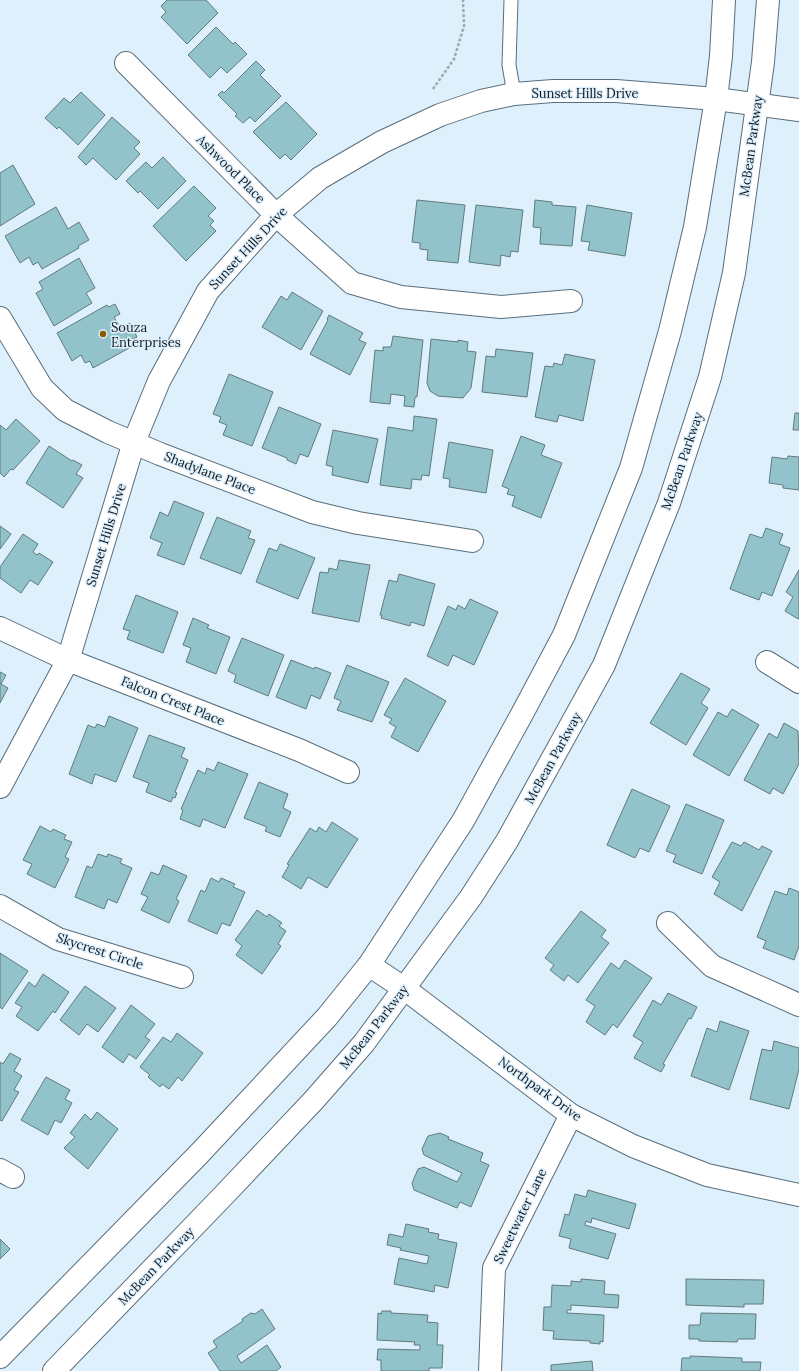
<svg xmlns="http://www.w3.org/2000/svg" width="799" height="1371" font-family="Lora,serif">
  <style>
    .building { fill: #92c3ca; stroke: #5f7b7e }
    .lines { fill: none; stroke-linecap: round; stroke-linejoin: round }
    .service-casing { stroke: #596d7b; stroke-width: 15 }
    .minor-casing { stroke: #596d7b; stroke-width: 24 }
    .secondary-casing { stroke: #596d7b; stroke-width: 24 }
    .path { stroke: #9ba9b4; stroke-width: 2.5; stroke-dasharray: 3 2; stroke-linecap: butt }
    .service { stroke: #fff; stroke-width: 13 }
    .minor { stroke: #fff; stroke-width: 22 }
    .secondary { stroke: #fff; stroke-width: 22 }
    .poi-dot { fill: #895900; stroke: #dff0fd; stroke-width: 1.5 }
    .labels { text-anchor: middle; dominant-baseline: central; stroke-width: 3; stroke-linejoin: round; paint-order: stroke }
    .street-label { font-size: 13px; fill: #0f171d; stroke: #dff0fd }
    .poi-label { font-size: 13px; fill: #0f171d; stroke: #dff0fd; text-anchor: start }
  </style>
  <rect width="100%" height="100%" fill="#dff0fd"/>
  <g class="building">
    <path d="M167,0H206L218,13L187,44L161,17L166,12L161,6Z"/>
    <path d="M216,27L233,44L235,42L247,54L227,73L221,67L210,78L188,55Z"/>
    <path d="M256,61L265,70L260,75L281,96L255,122L250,117L243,123L235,116L237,114L218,95L222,91L224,93Z"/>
    <path d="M81,92L105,115L78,145L59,127L57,129L45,118L64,98L70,103Z"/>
    <path d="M286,102L317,134L291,160L285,154L280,159L253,132Z"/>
    <path d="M112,117L140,142L134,148L140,154L116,180L93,158L86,165L78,157Z"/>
    <path d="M163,157L186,181L158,209L140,191L138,193L126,181L146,162L152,168Z"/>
    <path d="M13,165L35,204L0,226V173Z"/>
    <path d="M194,186L216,208L208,216L214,221L210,225L216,231L186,261L153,226Z"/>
    <path d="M417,200L465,205L458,263L427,260L428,250L420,249V243L412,242Z"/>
    <path d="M535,200L552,202V205L576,207L572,246L540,244L541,228L533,227Z"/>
    <path d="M476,205L523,210L518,252L511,251L510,257L501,255L500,266L469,262Z"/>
    <path d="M587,205L632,213L625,256L588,250L590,242L581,241Z"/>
    <path d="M56,207L68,229L79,222L89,240L78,246L79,248L42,269L38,262L33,265L29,257L20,263L5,236Z"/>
    <path d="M79,258L95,288L86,293L92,303L54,326L36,293L43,289L39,282Z"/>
    <path d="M292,292L323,311L301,350L262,327L281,296L287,300Z"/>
    <path d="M115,304L120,314L114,317L121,328L130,323L137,337L128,342L131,347L93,368L90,361L85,363L81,355L72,361L57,333L107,305L109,307Z"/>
    <path d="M329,315L363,333L359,340L366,343L350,375L310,354L328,320L327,319Z"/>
    <path d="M393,336L423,340L417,397H415L414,407L404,406L405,396L391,394L390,404L370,402L375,350L383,351V347H391Z"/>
    <path d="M431,339L458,342V340L468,342L467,351L476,352L471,388L463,398L438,396L430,391L427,383Z"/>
    <path d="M496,349L533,353L527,397L482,392L486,356L495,357Z"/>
    <path d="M565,354L595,360L583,421L559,415L557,422L535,417L545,366L553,367L554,363L562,365Z"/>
    <path d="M229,374L273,392L252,446L223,435L227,425L219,422L221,417L213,414Z"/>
    <path d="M279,407L321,424L308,457L300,454L296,464L287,460V458L262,448Z"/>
    <path d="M795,413H799V430H793Z"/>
    <path d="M414,416L437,419L429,476L422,475L421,480L412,479L411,489L380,485L388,427L413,431Z"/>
    <path d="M16,419L40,441L13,470L11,469L4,477L0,473V425L6,430Z"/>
    <path d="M333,430L378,439L368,483L332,475L333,467L326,465Z"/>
    <path d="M521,436L545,445L541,455L562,463L541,518L512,506L515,496L507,494L509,489L502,486Z"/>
    <path d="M449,442L493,450L486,493L449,487L450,479L443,478Z"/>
    <path d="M49,446L72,461L73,460L82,465L76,474L83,478L63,508L26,483Z"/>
    <path d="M788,456L799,457V490L783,488V485L769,483L772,457L787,459Z"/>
    <path d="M174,501L204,513L184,565L157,555L162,543L150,538L160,512L168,516Z"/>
    <path d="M217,517L251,531L248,538L255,540L241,574L200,558Z"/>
    <path d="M0,526L11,534L0,549Z"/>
    <path d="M766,528L783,534L779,544L790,548L772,596L762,592L759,600L730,589L750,534L762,538Z"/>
    <path d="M23,534L38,544L33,552L37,555L39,553L53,562L38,585L30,580L21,593L0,578V567Z"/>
    <path d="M280,544L315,558L298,599L256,582L269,548L277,551Z"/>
    <path d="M339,560L370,565L359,622L312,613L320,572L328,573L329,568L337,570Z"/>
    <path d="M799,570V618L798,619L785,611L793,597L786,592Z"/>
    <path d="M399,574L435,584L424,626L411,622L410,626L381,618L382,615H380L389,580L397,582Z"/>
    <path d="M136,595L178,612L163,653L127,639L130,631L123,629Z"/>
    <path d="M470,599L498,612L474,665L453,655L448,666L427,656L448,606L456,610L458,605L465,609Z"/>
    <path d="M193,618L209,625L207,628L230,637L216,674L186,662L191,648L183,645Z"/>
    <path d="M242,638L284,655L268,696L234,682L236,675L228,671Z"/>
    <path d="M291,660L314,669L315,667L331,673L320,699L311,695L306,709L276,697Z"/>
    <path d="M347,665L389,682L372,722L337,710L341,701L334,698Z"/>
    <path d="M0,672L6,675L1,684L8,688L0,703Z"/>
    <path d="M681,673L710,689L701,703L708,708L686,745L650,723Z"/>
    <path d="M405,678L446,701L418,752L391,737L396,727L389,723L392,719L384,715Z"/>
    <path d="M732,709L759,725L729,776L693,755L718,712L727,717Z"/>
    <path d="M109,716L138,728L116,782L95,774L92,784L69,774L88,725L95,728L97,724L105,727Z"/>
    <path d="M784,723L798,731L799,764L783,794L773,788L770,794L744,780L769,733L777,738Z"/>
    <path d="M149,735L185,748L181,757L188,760L175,792L177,793L175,798L173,797L171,802L146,792L149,783L133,777Z"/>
    <path d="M218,762L248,774L225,828L203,819L200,827L180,819L183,810L181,809L198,770L205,774L207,768L214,771Z"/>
    <path d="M259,782L288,794L283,808L291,812L280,837L265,831L267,827L244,818Z"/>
    <path d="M632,789L670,806L649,852L640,848L635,858L607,845Z"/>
    <path d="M686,804L724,820L702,874L673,862L676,855L666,851Z"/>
    <path d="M332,822L358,839L327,888L308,877L301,889L282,877L289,865L287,864L310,828L316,832L319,827L326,832Z"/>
    <path d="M40,826L51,832L53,829L66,835L64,839L72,842L65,857L69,859L55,888L27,874L32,864L23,860Z"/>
    <path d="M732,842L741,846L744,842L759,850L762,846L772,851L742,911L714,894L720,882L712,877Z"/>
    <path d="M98,854L107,857L108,854L122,859L120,863L132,868L117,903L108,899L104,909L75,897L87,866L92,868Z"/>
    <path d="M163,865L187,876L176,899L179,901L169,923L141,910L148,897L141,894L151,872L159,875Z"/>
    <path d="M211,878L219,882L221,878L235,884L233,887L245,892L230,926L222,923L217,934L188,921L201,890L205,892Z"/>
    <path d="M789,888L799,892V946L794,960L763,948L766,941L757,937L775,891L787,895Z"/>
    <path d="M257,910L267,917L269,914L282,923L279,926L286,931L278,944L281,946L262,974L236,955L242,946L235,940Z"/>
    <path d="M581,911L606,930L601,937L609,943L578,983L568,975L564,981L550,970L554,965L545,958Z"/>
    <path d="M0,953L28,971L2,1009L0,1007Z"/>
    <path d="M625,960L652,978L617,1028L613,1024L605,1035L586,1022L595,1006L586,1000L611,963L619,969Z"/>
    <path d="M43,974L69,992L55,1013L53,1011L38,1031L16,1016L22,1007L15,1003L29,982L35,987Z"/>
    <path d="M85,986L116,1008L98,1032L87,1024L79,1035L60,1020Z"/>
    <path d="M668,993L697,1007L691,1019L689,1018L663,1064L665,1065L661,1072L634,1058L643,1042L633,1036L653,1000L661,1005Z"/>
    <path d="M131,1005L155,1024L145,1037L150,1040L136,1059L129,1054L123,1063L102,1047Z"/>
    <path d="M720,1021L749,1031L729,1090L691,1076L707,1028L717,1032Z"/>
    <path d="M177,1033L203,1053L182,1081L178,1077L169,1089L162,1084L160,1087L148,1077L150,1075L140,1067L163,1037L171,1042Z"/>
    <path d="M774,1041L799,1048V1069L789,1109L750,1099L762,1049L772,1051Z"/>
    <path d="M10,1053L21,1059L14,1071L22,1076L14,1090L19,1092L2,1121L0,1120V1062L3,1064Z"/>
    <path d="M46,1077L70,1090L65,1099L72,1103L61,1123L55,1120L48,1135L21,1120Z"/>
    <path d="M97,1112L118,1129L88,1169L64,1148L75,1137L70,1133L85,1114L91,1120Z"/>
    <path d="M440,1133L449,1137L448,1139L483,1153L480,1161L489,1165L471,1207L460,1202L457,1208L414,1190L412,1183L418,1169L424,1167L457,1182L462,1173L424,1155L422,1149L428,1136Z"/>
    <path d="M588,1190L636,1204L629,1229L592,1218L591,1223L586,1221L585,1225L616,1234L608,1259L569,1248L571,1239L559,1236L565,1214L569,1215L575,1194L586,1197Z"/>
    <path d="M406,1224L429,1229L428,1232L439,1234L438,1239L457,1243L448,1288L435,1285L434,1292L394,1284L399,1258L427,1264L429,1256L400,1250L401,1248L387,1245L389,1234L403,1237Z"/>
    <path d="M0,1239L10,1249L0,1259Z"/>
    <path d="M581,1279L605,1281L604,1294L619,1295L618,1308L571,1305V1310H567V1313L604,1315L603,1342L600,1341V1344L590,1343V1341L553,1339L554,1331L543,1330L544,1307H551L552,1285L571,1286V1281L581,1282Z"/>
    <path d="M686,1279L764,1280L763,1304H744V1307L686,1305Z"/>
    <path d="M262,1309L275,1329L237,1356L241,1363L267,1345L281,1367L276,1371H220L208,1353L217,1347L213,1341L243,1321L242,1319L251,1313L255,1314Z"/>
    <path d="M382,1311H391V1313L428,1315L427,1322L438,1323L437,1345H443L442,1368H429V1371H381V1360H377L378,1349L420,1350V1345H414L415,1342L377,1340L378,1313L381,1314Z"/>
    <path d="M701,1313L756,1314L755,1339H738L737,1342L699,1341V1339H689V1325H700Z"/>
    <path d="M690,1356L742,1358V1362H761L760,1371H681L682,1358H690Z"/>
    <path d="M592,1361L593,1371H551V1365Z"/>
  </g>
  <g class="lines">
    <defs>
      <path id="service" d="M511,0L509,65L514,94"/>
      <g id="minor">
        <path d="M126,63L276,215L352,283L401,297L501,307L571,301"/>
        <path d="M0,318L42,388L65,410L108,432L160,454L312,512L358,523L472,541"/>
        <path d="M0,628L68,660L299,750L348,772"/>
        <path d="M767,662L799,682"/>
        <path d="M0,787L68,660L134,442L159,381L208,291L276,215L320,178L382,142L440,115L481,101L514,94L553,91H616L716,99L799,110"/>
        <path d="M0,906L58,939L182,977"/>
        <path d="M668,923L712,966L799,1005"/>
        <path d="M369,965L405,989L571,1115L633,1146L707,1175L799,1195"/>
        <path d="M0,1170L13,1177"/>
        <path d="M490,1371L494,1268L571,1115"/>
      </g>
      <g id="secondary">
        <path d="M0,1357L199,1154L327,1017L369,965L463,821L522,714L564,635L631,468L670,331L695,227L716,99L721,56L724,0"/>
        <path d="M54,1371L224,1195L314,1100L364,1043L471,897L507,841L604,665L669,503L710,377L734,273L763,62L768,0"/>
      </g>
    </defs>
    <use href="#service" class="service-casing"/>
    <use href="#minor" class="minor-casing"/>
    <use href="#secondary" class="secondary-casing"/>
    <path class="path" d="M433,89L454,59L464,26L463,0"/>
    <use href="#service" class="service"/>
    <use href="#minor" class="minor"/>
    <use href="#secondary" class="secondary"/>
  </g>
  <circle class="poi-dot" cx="103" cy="334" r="4"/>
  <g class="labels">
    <g class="street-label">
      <text x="585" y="93">Sunset Hills Drive</text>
      <text transform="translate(751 146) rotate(-82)">McBean Parkway</text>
      <text transform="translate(231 169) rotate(45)">Ashwood Place</text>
      <text transform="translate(248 248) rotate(-47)">Sunset Hills Drive</text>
      <text transform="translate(682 461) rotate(-71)">McBean Parkway</text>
      <text transform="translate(210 473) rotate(21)">Shadylane Place</text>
      <text transform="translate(106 535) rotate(-73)">Sunset Hills Drive</text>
      <text transform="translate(173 701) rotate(22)">Falcon Crest Place</text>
      <text transform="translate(553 758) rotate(-61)">McBean Parkway</text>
      <text transform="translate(100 951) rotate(18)">Skycrest Circle</text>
      <text transform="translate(374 1027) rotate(-52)">McBean Parkway</text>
      <text transform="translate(540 1089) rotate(36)">Northpark Drive</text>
      <text transform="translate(520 1216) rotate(-64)">Sweetwater Lane</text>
      <text transform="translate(156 1266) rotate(-46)">McBean Parkway</text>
    </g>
    <g class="poi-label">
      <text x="111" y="327">Souza<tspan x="111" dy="15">Enterprises</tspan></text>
    </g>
  </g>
</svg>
